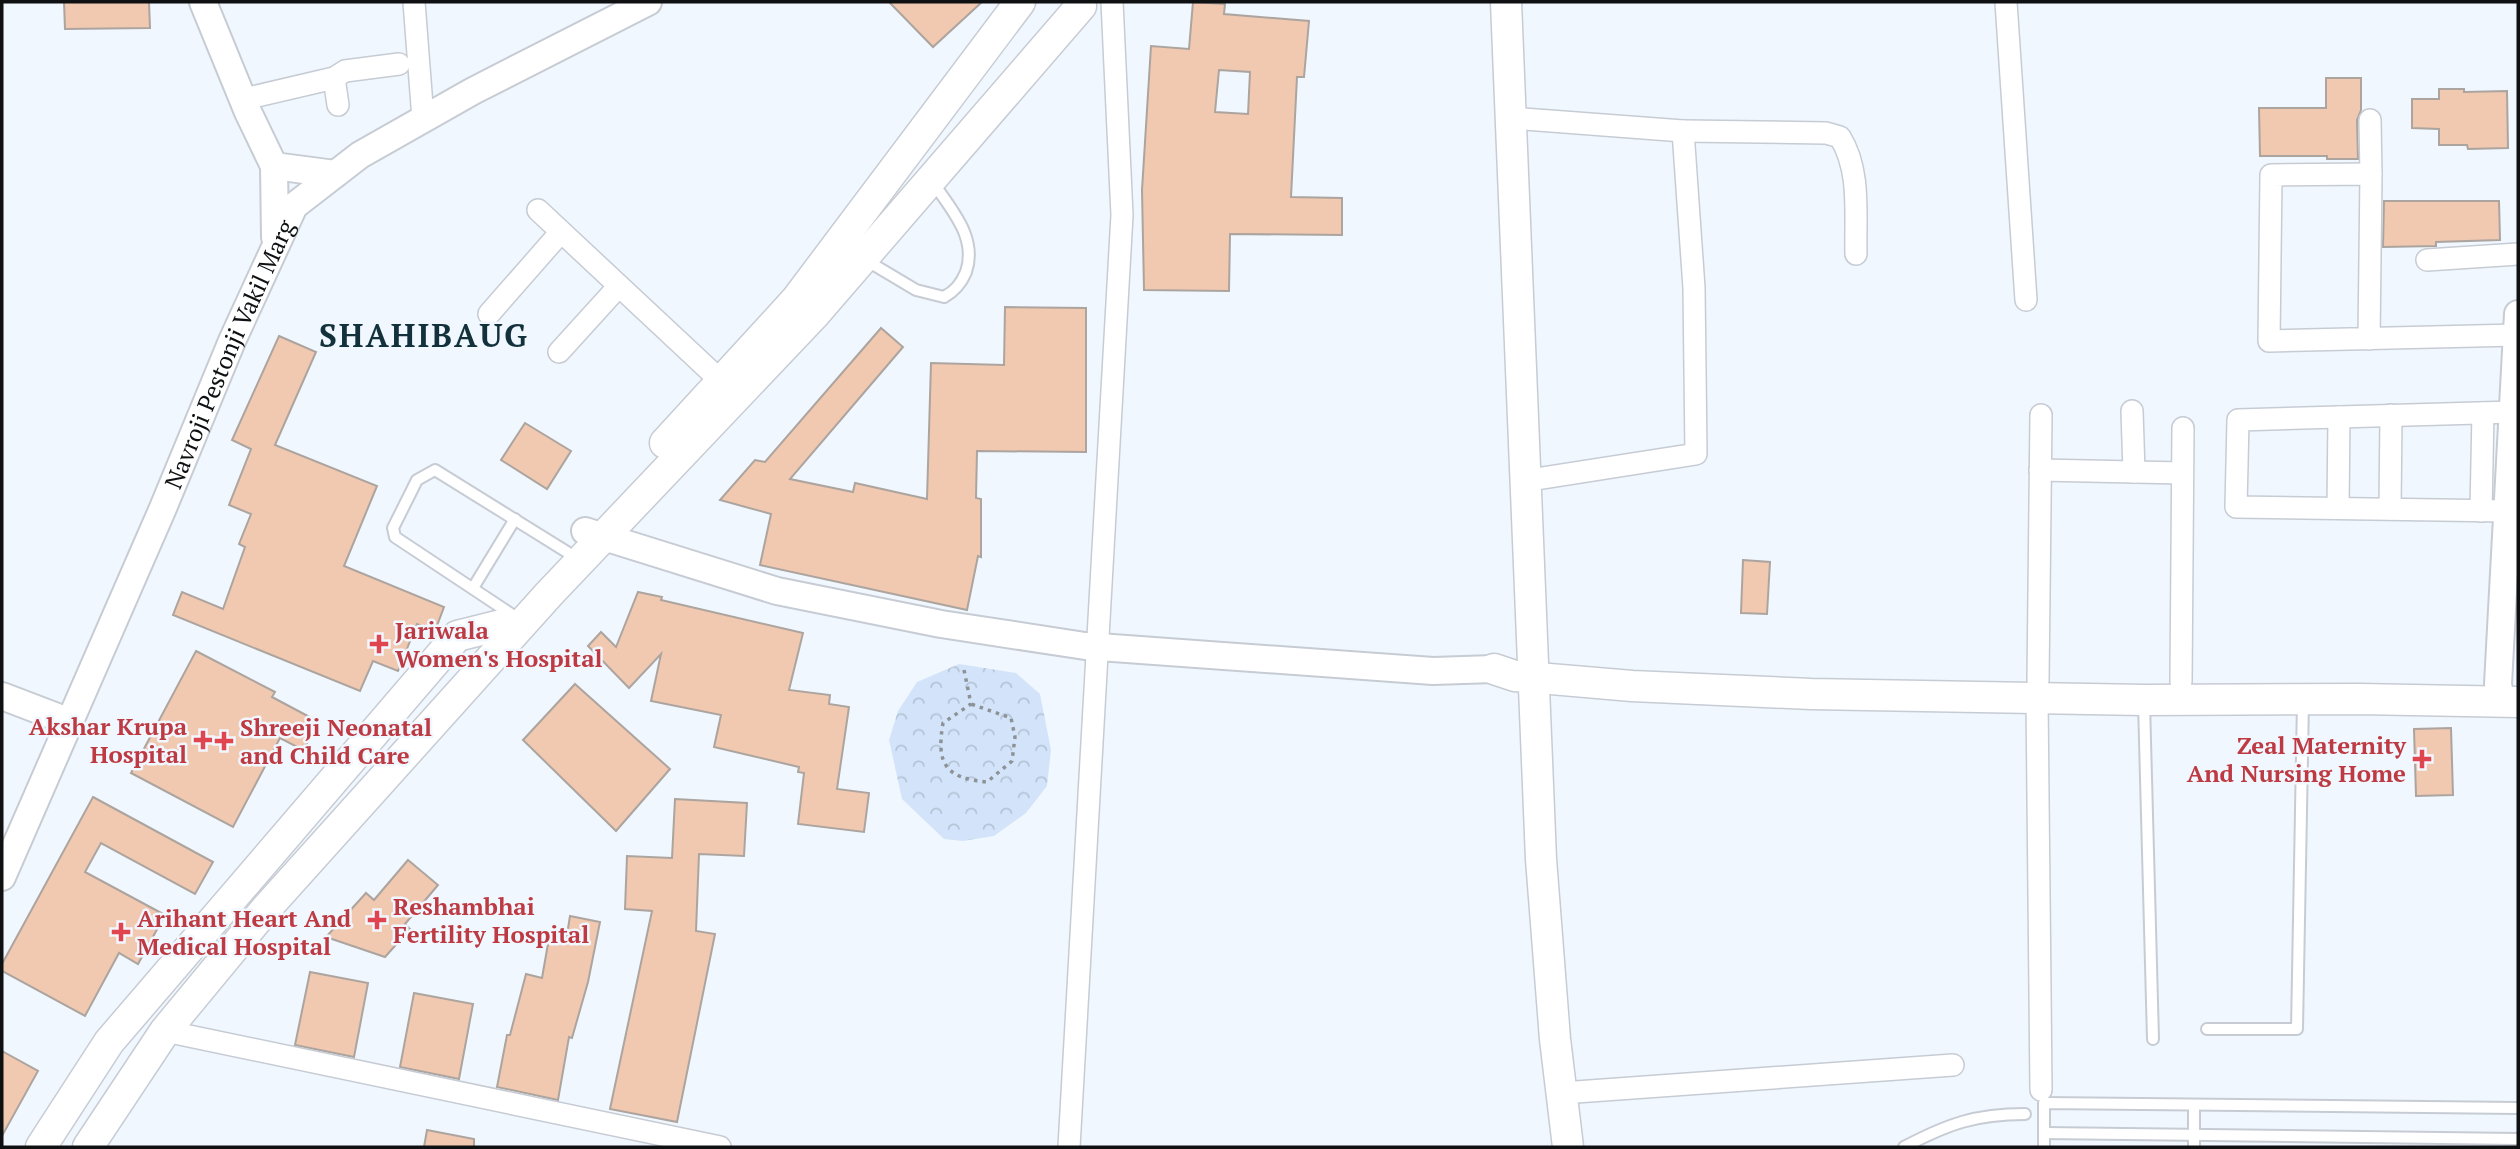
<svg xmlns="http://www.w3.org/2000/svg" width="2520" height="1149" font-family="'PT Serif',serif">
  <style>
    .park { fill: url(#park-crowns) }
    .building { fill: #f1c8b0; stroke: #aca49f; stroke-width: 2; fill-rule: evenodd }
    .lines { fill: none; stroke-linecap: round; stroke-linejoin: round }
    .service-casing { stroke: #c7ccd4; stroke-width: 14 }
    .minor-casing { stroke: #c7ccd4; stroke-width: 24 }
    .tertiary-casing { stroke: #c7ccd4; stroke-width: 30 }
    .secondary-casing { stroke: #c7ccd4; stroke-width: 33 }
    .path { stroke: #8d9296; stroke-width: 3.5; stroke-dasharray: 3.5 5; stroke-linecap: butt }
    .service { stroke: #fff; stroke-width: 10 }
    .minor { stroke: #fff; stroke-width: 21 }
    .tertiary { stroke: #fff; stroke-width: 26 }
    .secondary { stroke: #fff; stroke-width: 30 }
    .health-dot { fill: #e0444e; stroke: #f1f7fe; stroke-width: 2.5 }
    .labels { text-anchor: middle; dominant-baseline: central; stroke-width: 5; stroke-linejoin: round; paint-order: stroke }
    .street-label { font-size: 24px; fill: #0e1012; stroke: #f1f7fe }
    .health-label { font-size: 24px; font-weight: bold; fill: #be3a42; stroke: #f1f7fe; text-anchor: start }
    .district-label { font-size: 32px; font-weight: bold; letter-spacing: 2px; fill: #13313b; stroke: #f1f7fe }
  </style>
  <defs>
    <pattern id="park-crowns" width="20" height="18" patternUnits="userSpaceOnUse" patternTransform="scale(1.75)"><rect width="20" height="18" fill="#d3e4fa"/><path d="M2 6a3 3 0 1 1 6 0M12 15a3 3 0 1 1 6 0" fill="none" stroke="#b4c3d5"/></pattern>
  </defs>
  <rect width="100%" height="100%" fill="#f1f7fe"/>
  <path class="park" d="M959,664L1016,673L1040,694L1051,750L1047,786L1026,813L994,836L963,841L944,839L902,799L889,740L898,711L917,682Z"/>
  <g class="building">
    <path d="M64,2H149L150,28L65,29Z"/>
    <path d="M889,2H982L933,47Z"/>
    <path d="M1193,2L1225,4L1224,14L1309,21L1304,77H1297L1291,197L1342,198V235L1230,234L1229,291L1144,290L1142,190L1151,46L1189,49ZM1219,70L1250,72L1248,114L1215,112Z"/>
    <path d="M2326,78H2361V110L2357,120L2358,159H2327V156H2260L2259,108H2326Z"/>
    <path d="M2439,89H2464V92L2507,91L2508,148L2468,149L2467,145H2439V129L2412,128V99H2439Z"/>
    <path d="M2384,201H2499L2500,240L2436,242V246L2383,247Z"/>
    <path d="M1005,307L1086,308V452L977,451L976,498L981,499V557L978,556L967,610L760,565L771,514L720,500L755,460L765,462L881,328L903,347L790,479L853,492L855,483L927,499L931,363L1004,365Z"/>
    <path d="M279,336L316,352L275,445L377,486L344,566L444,607L435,631L417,624L398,671L373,661L360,691L173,615L182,592L223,609L245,547L239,544L251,514L229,505L251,449L232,440Z"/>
    <path d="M525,423L571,451L547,489L501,460Z"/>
    <path d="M1743,560L1770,562L1767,614L1741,613Z"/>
    <path d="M638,592L662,597L661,600L803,633L789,690L830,695L829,704L849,707L837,789L869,793L864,832L798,824L804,773L798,772L799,767L714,747L721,715L651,701L661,654L629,688L588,646L601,632L616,647Z"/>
    <path d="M196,651L275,692L272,697L319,722L303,750L280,738L233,827L131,773Z"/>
    <path d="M575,684L670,769L616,831L523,740Z"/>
    <path d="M2451,728L2453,795L2416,796L2414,729Z"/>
    <path d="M93,797L213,862L195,894L101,843L85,872L165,915L138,964L119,953L85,1016L2,971V964Z"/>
    <path d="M675,799L747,803L744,856L699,854L696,931L715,934L677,1122L610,1109L652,911L625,909L627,856L672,858Z"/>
    <path d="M408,860L438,885L405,924L410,929L385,957L326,937L366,893L374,900Z"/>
    <path d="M570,916L600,922L588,982L572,1038L569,1037L558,1100L497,1087L507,1035H510L526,974L542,978L549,938L566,941Z"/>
    <path d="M310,972L368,983L354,1057L295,1045Z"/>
    <path d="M414,993L473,1004L459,1079L400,1067Z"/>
    <path d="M2,1051L38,1071L2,1136Z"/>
    <path d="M427,1130L474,1139V1147H424Z"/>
  </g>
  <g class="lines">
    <defs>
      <g id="service">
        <path d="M864,259L916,290L944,297C955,291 961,284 966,272C978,237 950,208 932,181"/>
        <path d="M473,588L515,519"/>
        <path d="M511,614L395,537L393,528L417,480L435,470L567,552"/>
        <path d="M2144,703L2153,1039"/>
        <path d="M2207,1029H2297L2303,701"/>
        <path d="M2044,1133L2518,1139"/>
        <path d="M1904,1147C1948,1124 1975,1114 2025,1114"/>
        <path d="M2044,1147V1103L2518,1108"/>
        <path d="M2194,1147V1105"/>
      </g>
      <g id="minor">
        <path d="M414,2L423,119"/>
        <path d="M2006,2L2026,300"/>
        <path d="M334,78L345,71L399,64"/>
        <path d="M244,99L334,78L338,105"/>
        <path d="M1510,118L1683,131L1694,288L1696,454L1524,481"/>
        <path d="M2370,120L2371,174"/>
        <path d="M1683,131L1826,133L1840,137C1861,171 1855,214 1856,254"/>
        <path d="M538,210L722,382"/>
        <path d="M2427,260L2518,254"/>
        <path d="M489,314L560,233"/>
        <path d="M2369,339L2371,174L2271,175L2269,341L2517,335"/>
        <path d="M559,352L618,287"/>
        <path d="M2132,411L2134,472"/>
        <path d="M2040,470L2182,473"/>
        <path d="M2338,508L2339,417"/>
        <path d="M2390,509L2391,415"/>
        <path d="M2481,511L2483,413"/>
        <path d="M2507,511L2236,507L2238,420L2513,412"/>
        <path d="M2038,681L2041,415"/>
        <path d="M2181,682L2183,428"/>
        <path d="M2037,698L2041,1090"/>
        <path d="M165,1031L720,1147"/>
        <path d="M1562,1093L1953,1065"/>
        <path d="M1069,1147L1122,215L1112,2"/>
      </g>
      <g id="tertiary">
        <path d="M203,2L248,112L274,166L335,174"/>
        <path d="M274,166L275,237"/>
        <path d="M585,531L777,591L941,624L1085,646L1433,671L1494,669"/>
        <path d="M2,696L70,722"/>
        <path d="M2501,701L2498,684L2518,314"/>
        <path id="s1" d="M2,877L163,508L232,341L294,206L360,155L473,91L648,2"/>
      </g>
      <g id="secondary">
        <path d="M1506,2L1541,859L1555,1039L1568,1147"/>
        <path d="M665,443L796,300L1020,2"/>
        <path d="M1494,669L1515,676L1632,686L1811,694L2144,700L2359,699L2518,702"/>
        <path d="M41,1147L109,1042L457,636L501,625"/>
        <path d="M88,1147L165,1031L265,910L549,594L814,315L1081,6"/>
      </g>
    </defs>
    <use href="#service" class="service-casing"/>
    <use href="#minor" class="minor-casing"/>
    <use href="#tertiary" class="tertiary-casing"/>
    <use href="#secondary" class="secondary-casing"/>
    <path class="path" d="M964,670L971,704L943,723C936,764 945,778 987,782L1012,761L1015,737L1011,718L971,704"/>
    <use href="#service" class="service"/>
    <use href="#minor" class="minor"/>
    <use href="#tertiary" class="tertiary"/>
    <use href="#secondary" class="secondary"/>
  </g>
  <g class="health-dot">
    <path d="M375.5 633.5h7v7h7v7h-7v7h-7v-7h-7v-7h7z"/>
    <path d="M199.5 729.5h7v7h7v7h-7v7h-7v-7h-7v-7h7z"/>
    <path d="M220.5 730.5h7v7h7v7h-7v7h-7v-7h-7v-7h7z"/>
    <path d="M2418.5 748.5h7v7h7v7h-7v7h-7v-7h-7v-7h7z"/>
    <path d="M373.5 909.5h7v7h7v7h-7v7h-7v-7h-7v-7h7z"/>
    <path d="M117.5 921.5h7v7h7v7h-7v7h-7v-7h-7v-7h7z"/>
  </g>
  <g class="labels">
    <g class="street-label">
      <text stroke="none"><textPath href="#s1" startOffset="570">Navroji Pestonji Vakil Marg</textPath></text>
    </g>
    <g class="health-label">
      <text x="395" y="630">Jariwala<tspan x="395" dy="28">Women's Hospital</tspan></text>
      <text x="187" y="726" text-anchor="end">Akshar Krupa<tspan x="187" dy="28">Hospital</tspan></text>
      <text x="240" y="727">Shreeji Neonatal<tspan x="240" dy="28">and Child Care</tspan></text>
      <text x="2406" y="745" text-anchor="end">Zeal Maternity<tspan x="2406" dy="28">And Nursing Home</tspan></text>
      <text x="393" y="906">Reshambhai<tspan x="393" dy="28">Fertility Hospital</tspan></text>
      <text x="137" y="918">Arihant Heart And<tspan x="137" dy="28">Medical Hospital</tspan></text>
    </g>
    <g class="district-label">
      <text x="424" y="335">SHAHIBAUG</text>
    </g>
  </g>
  <rect width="2520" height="1149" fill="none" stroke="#0e1012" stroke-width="7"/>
</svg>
